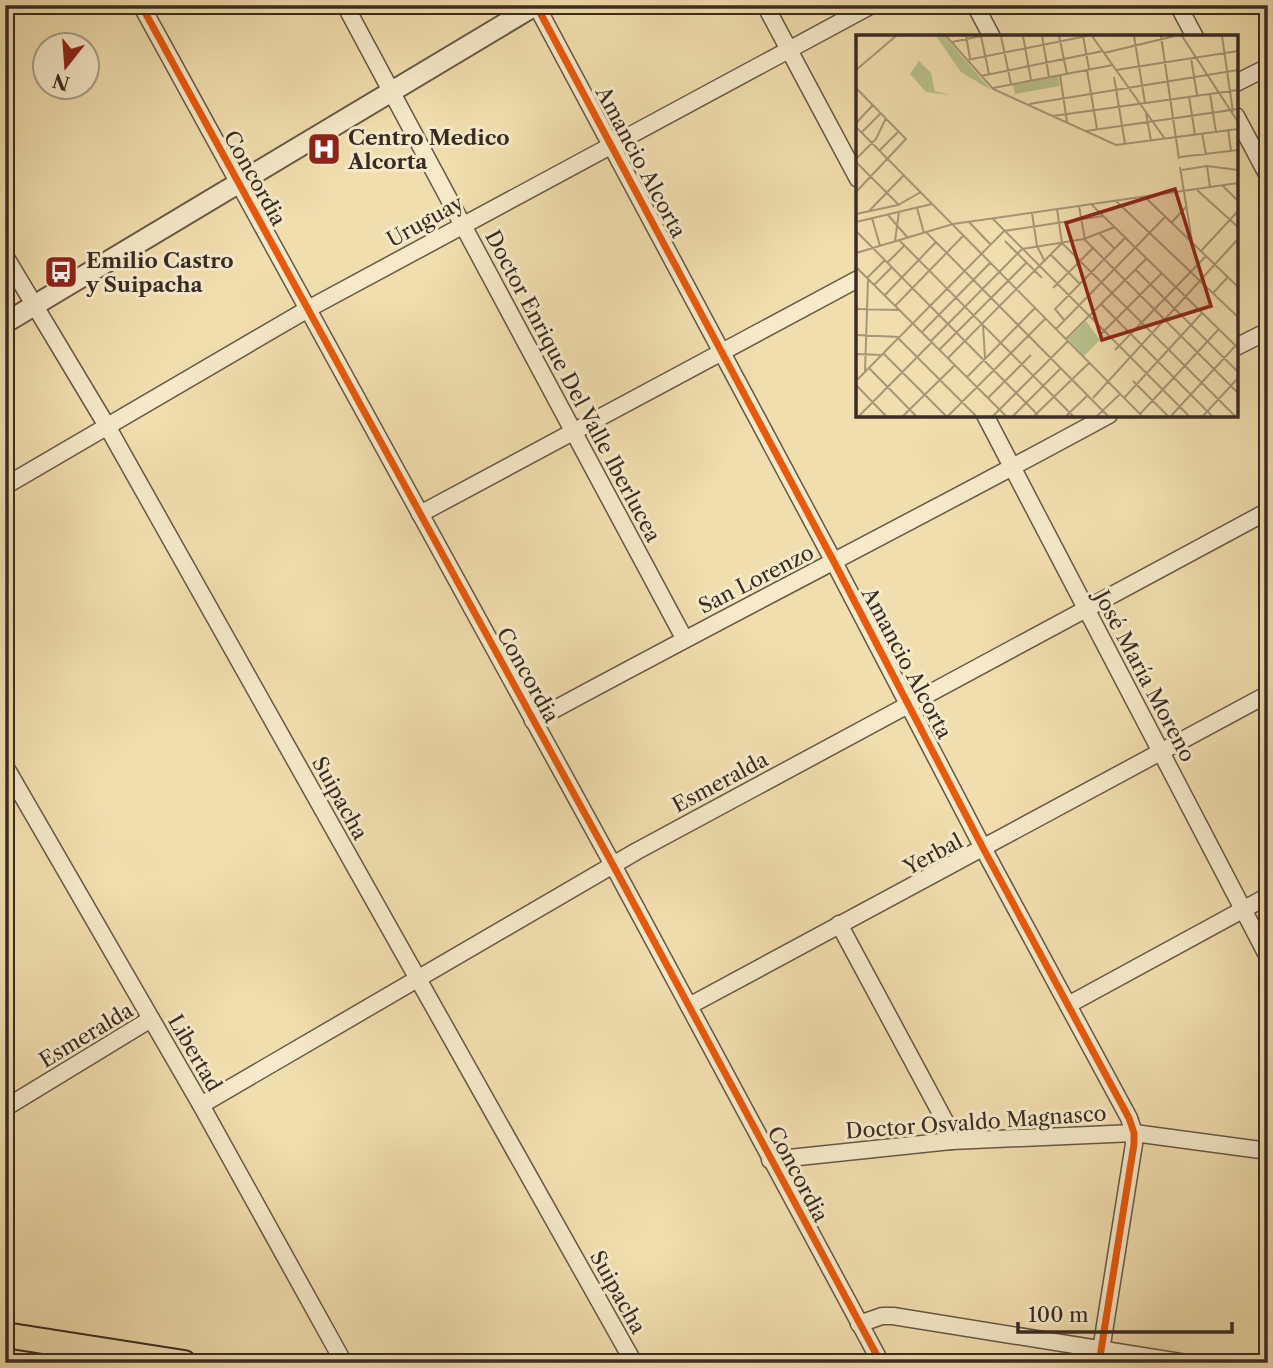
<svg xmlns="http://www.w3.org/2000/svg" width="1273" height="1368" font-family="'Libre Caslon Text',serif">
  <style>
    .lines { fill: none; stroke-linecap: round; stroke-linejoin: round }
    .minor-casing { stroke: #675846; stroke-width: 19 }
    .tertiary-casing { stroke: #675846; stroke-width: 23 }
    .primary-casing { stroke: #392b23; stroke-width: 28 }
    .minor { stroke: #f6eaca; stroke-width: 16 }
    .tertiary { stroke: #f6eaca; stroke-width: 19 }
    .primary { stroke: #f1deae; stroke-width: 24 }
    .cycleway-casing { stroke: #f6eaca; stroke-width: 11 }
    .cycleway { stroke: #e8590c; stroke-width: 7 }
    .labels { text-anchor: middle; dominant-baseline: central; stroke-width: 6; stroke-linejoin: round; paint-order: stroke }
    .poi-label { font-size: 21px; font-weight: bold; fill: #392b23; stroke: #f6eaca; text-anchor: start }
    .street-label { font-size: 21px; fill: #392b23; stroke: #f6eaca }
    .inset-road { fill: none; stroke: #a79676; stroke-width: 2 }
    .view { fill: #8f2418; fill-opacity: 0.15; stroke: #8f2418; stroke-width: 3.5 }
    .inset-edge { fill: none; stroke: #392b23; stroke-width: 3.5 }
  </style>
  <rect width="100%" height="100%" fill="#f1deae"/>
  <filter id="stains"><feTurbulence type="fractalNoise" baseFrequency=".00286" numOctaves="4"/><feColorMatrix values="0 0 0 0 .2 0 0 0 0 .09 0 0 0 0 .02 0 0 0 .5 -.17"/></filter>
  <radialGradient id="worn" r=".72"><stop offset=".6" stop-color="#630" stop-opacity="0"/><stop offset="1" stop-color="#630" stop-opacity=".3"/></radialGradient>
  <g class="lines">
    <defs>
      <g id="minor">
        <path d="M141,5L613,865L881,1363"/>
        <path d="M345,5L684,638"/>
        <path d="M536,5L834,562L983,848L1129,1118L1134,1133V1144L1099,1363"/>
        <path d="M765,5L858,179"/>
        <path d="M975,5L992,37"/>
        <path d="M1178,5L1195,37"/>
        <path d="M1236,83L1268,67"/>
        <path d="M1236,116L1268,176"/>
        <path d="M5,256L107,426L634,1363"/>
        <path d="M1236,347L1268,331"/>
        <path d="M985,415L1268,957"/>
        <path d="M5,486L308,309L872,5"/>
        <path d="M420,514L858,279"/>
        <path d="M533,721C724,617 918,519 1109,415"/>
        <path d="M5,766L201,1105L344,1363"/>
        <path d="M839,924L946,1123L951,1141"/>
        <path d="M1068,1005L1268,896"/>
        <path d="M689,1006L1268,694"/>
        <path d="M201,1105L637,851L1268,511"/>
        <path d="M5,1108L151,1019"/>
        <path d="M770,1160L951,1141L1134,1133L1268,1151"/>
        <path d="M859,1324L882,1316H893L1186,1363"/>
      </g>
      <path id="tertiary" d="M5,323L536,5"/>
      <path id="primary" d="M5,1335L184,1363"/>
    </defs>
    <use href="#minor" class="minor-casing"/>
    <use href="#tertiary" class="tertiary-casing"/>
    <use href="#primary" class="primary-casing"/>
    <use href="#minor" class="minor"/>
    <use href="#tertiary" class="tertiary"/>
    <use href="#primary" class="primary"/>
    <defs>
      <g id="cycleway">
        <path d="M141,5L613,865L881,1363"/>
        <path d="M536,5L834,562L983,848L1129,1118L1134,1133V1144L1099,1363"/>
      </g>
    </defs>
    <use href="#cycleway" class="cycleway-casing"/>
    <use href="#cycleway" class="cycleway"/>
  </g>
  <defs>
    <symbol id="hospital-square" viewBox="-11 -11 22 22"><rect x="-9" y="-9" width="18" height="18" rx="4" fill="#8f2418" stroke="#f6eaca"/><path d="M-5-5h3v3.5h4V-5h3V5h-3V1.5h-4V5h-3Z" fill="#fff"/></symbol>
    <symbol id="bus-square" viewBox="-11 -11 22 22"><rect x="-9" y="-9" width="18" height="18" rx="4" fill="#8f2418" stroke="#f6eaca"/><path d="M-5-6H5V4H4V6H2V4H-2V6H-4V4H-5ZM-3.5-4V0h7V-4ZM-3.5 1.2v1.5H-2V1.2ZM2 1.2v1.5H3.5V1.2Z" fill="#fff"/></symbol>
  </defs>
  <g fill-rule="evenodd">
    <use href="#hospital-square" x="305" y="130" width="38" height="38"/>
    <use href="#bus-square" x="42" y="253" width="38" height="38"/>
  </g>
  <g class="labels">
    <g class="poi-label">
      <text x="348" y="137">Centro Medico<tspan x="348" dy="24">Alcorta</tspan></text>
      <text x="86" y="260">Emilio Castro<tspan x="86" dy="24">y Suipacha</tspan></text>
    </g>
    <g class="street-label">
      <text transform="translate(641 162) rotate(62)">Amancio Alcorta</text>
      <text transform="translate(255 178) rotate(61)">Concordia</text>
      <text transform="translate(425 221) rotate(-29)">Uruguay</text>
      <text transform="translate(573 386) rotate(62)">Doctor Enrique Del Valle Iberlucea</text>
      <text transform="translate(756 579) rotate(-27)">San Lorenzo</text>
      <text transform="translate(907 663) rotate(62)">Amancio Alcorta</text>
      <text transform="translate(528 675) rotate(61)">Concordia</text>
      <text transform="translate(1145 676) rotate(62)">José María Moreno</text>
      <text transform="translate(720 782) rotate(-28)">Esmeralda</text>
      <text transform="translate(340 798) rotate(61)">Suipacha</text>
      <text transform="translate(933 854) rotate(-28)">Yerbal</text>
      <text transform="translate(86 1035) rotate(-31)">Esmeralda</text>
      <text transform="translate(195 1053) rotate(60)">Libertad</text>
      <text transform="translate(976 1122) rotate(-4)">Doctor Osvaldo Magnasco</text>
      <text transform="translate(798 1174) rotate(62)">Concordia</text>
      <text transform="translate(618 1292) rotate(61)">Suipacha</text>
    </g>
  </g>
  <g transform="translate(856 35)">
    <rect width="382" height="382" fill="#f1deae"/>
    <path d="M80,1H88L135,55L105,37ZM63,26L75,38L79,56L94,60L70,57L54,39ZM202,41L204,51L159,59L157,50ZM230,286L244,305L228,321L212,304Z" fill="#b7c28c"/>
    <path class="inset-road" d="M90,1L137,54L260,110L382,94M110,1L114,23M125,1L133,39M145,1L155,49M167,1L175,45M186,1L193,42M203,1L211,39M227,1L233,34M236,1L309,104M278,1L289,68M305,1L323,124M326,1L382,87M366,1L377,77M96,7L125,1M248,18L319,1M335,23L341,60M111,25L231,1M0,35L40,1M231,35L241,94M260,35L382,16M204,40L211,87M125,41L247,16M258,42L269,109M0,53L50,104L0,157M137,53L257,30M354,59L360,97M333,61L339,100M173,69L382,35M290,78L295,106M197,81L382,55M0,88L17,70M0,92L286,381M372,94L375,116M230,96L382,74M6,97L25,78M346,98L350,120M24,115L43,96M324,122L382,115M0,124L20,104L30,83M0,127L42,169M351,131L354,152M324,132L336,206M326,135L351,131L382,135M367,151L382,166M341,155L382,192M289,162L382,252M260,166L382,282M235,169L382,313M223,171L229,205L382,358M61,173L68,198M201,174L206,208L379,381M13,176L48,140M176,178L181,211L189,227M0,179L42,170L65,157M32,180L52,203M16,183L24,211M137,184L333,381M0,187L76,169M113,187L135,210M315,188L330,172M0,196L182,380M70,197L252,381M244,199L259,214M43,205L217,381M39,206L43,177M149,206L186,243M345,216L382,176M0,218L97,189L382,148M195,220L224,249M31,228L48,211M0,232L150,381M280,235L382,337M11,243L29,225M18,250L36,232M197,253L237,213M357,258L372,242M28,261L80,207M245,269L356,381M39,271L107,201M0,274L43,275M208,285L199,274L269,203M127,290L129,323M200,294L309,182M66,297L134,228M0,300L44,302M244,300L305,239M43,304L120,381M210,304L290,224M75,306L166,214L228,204L259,192M83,315L170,228M259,315L350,221M0,319L26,320M28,319L90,381M92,323L206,208M13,333L60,381M9,337L12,244M111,342L179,273M0,346L148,196L247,181M277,346L312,381M0,350L30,381M132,363L175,320M237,363L382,204M268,363L346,278M284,379L363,294M3,381L76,307M47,381L99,330M92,381L190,283M137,381L212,306M157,381L204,334M178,381L233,328M210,381L231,361M241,381L264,359M315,381L382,308M347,381L382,343"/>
    <path class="view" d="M319,154L355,271L246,305L210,188Z"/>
    <rect width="382" height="382" class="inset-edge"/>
  </g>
  <rect width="1273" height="1368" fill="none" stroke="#f1deae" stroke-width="28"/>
  <rect x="7" y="7" width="1259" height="1354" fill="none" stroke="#392b23" stroke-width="3.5"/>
  <rect x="14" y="14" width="1245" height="1340" fill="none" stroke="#392b23" stroke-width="2"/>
  <g transform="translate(66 66) rotate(197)"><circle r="33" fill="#f6eaca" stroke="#aa9e87" stroke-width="2"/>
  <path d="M0-5L12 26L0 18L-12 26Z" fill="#8f2418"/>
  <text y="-10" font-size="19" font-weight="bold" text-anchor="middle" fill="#392b23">N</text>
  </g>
  <path d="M1018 1322v10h214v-10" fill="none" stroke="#392b23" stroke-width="3.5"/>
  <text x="1028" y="1322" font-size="21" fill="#392b23" stroke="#f6eaca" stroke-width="5" paint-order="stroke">100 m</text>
  <rect width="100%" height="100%" filter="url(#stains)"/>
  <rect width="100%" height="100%" fill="url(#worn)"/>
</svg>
